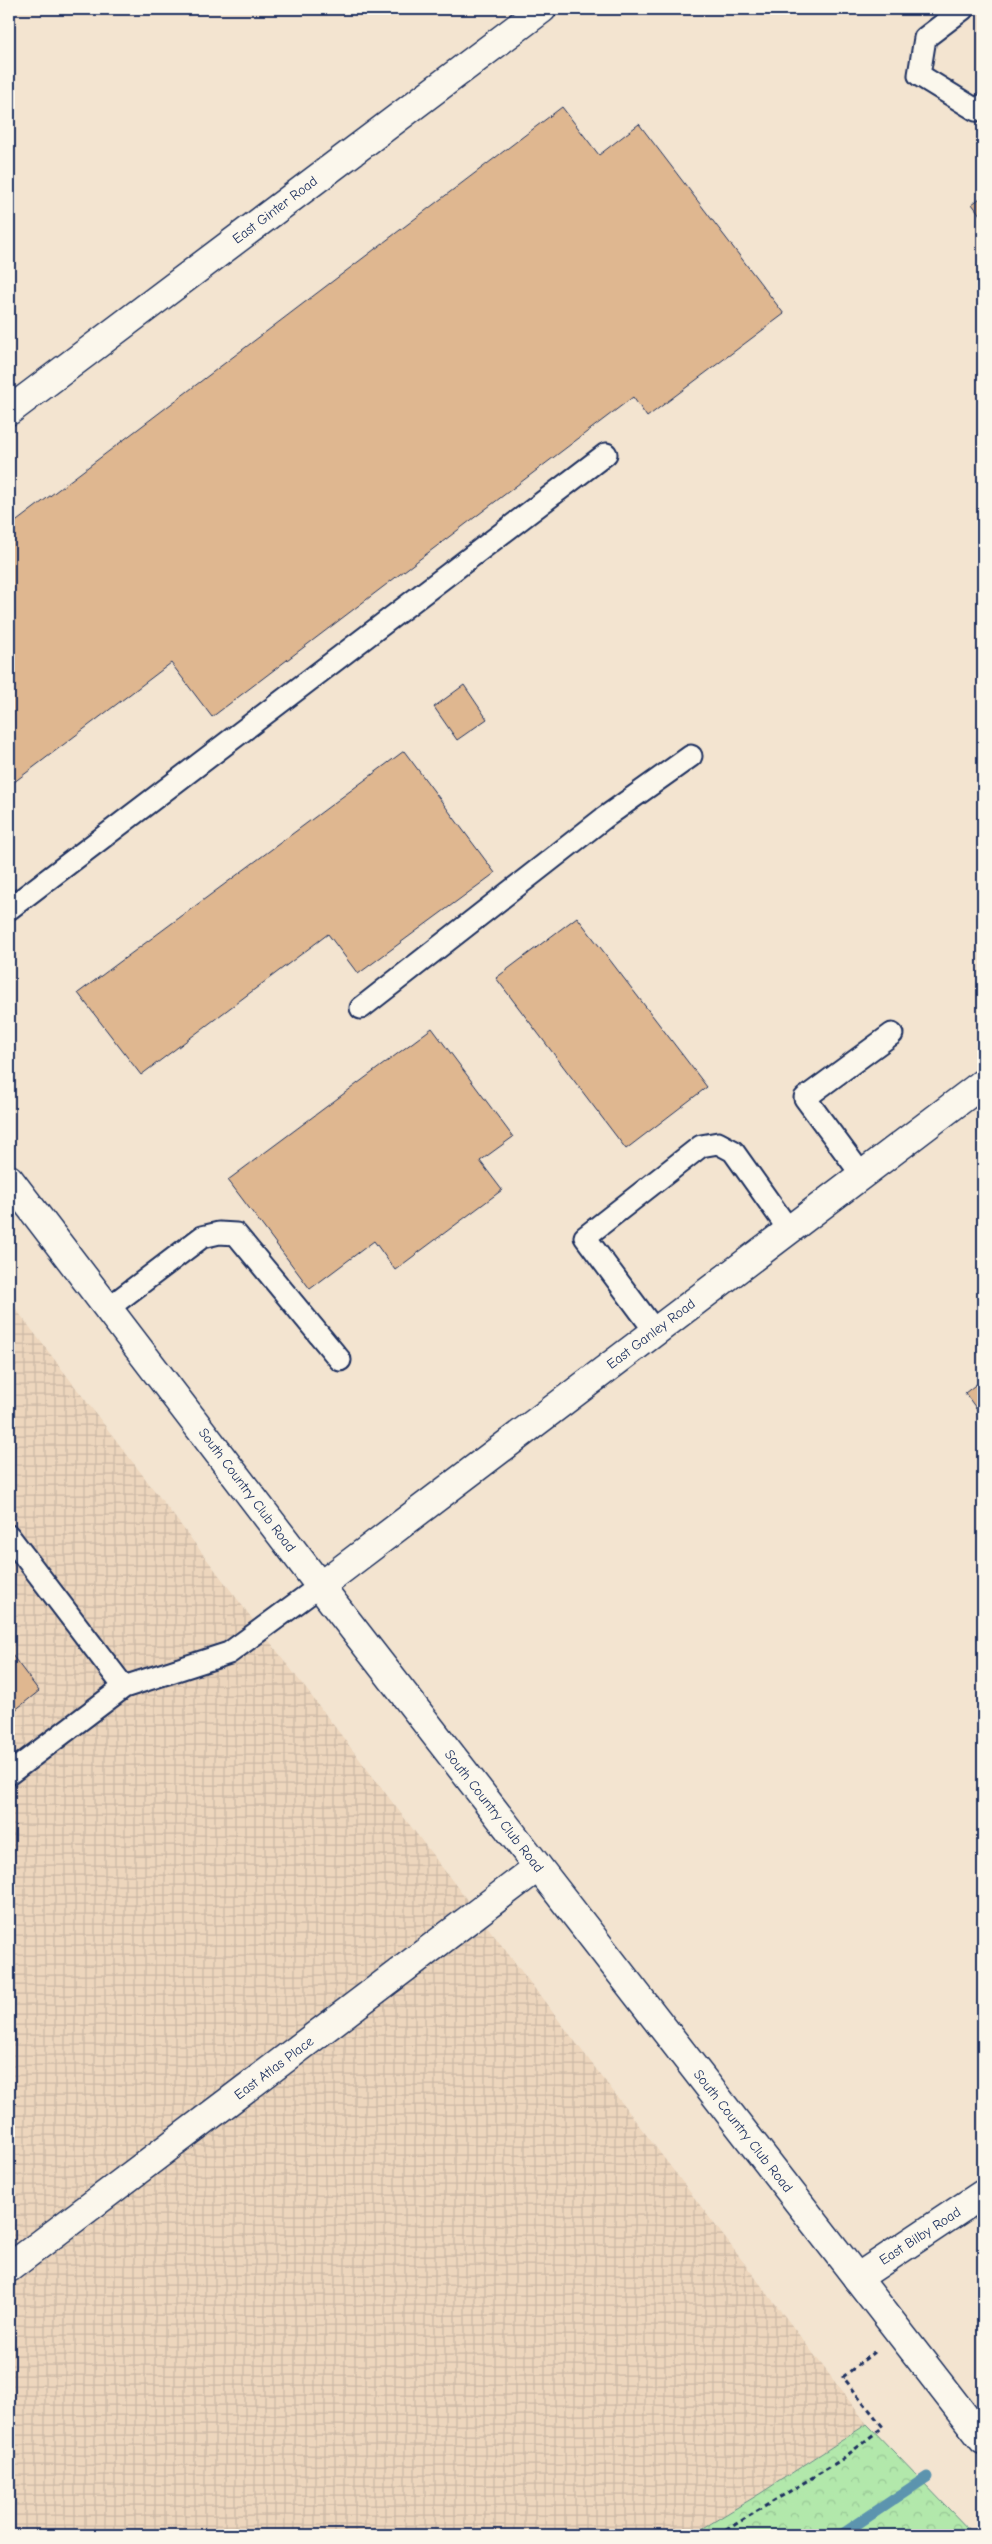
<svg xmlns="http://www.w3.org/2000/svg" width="992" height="2544" font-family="'Comic Neue',sans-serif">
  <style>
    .industrial { fill: url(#industrial-grid) }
    .park { fill: url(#park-crowns); stroke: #668c84 }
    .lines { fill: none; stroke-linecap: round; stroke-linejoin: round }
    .stream { stroke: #5c94ae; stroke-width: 11 }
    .building { fill: #dfb790; stroke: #1b2f5e }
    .service-casing { stroke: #1b2f5e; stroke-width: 25 }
    .minor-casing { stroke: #1b2f5e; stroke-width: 31 }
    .tertiary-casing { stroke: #1b2f5e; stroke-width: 31 }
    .path { stroke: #1b2f5e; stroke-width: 3; stroke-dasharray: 5 4; stroke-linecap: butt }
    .service { stroke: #fbf7ec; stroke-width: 21 }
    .minor { stroke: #fbf7ec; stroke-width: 28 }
    .tertiary { stroke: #fbf7ec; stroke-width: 28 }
    .labels { text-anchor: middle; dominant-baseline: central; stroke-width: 4.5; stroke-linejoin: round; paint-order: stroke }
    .street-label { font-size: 14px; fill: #1b2f5e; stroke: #fbf7ec }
  </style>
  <defs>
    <pattern id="industrial-grid" width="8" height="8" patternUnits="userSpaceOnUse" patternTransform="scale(1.25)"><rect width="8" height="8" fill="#edd6bd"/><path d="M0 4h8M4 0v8" fill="none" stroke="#cbb8a5"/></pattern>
    <pattern id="park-crowns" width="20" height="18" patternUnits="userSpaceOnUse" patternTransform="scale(1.25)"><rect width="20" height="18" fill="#b2e8ab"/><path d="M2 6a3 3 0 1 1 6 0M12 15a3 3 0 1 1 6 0" fill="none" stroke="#98c796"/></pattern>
  </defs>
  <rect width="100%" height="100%" fill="#f3e4d0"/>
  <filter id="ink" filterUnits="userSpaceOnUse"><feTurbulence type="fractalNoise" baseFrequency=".02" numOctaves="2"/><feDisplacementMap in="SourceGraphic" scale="10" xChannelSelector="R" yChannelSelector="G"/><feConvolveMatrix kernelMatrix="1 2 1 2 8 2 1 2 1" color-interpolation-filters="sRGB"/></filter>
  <g filter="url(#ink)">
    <path class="industrial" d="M9,1300L867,2424L761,2493L692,2535H9Z"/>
    <path class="park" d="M867,2424L974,2535H692L761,2493Z"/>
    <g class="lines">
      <path class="stream" d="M841,2535L927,2477"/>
    </g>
    <g class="building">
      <path d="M562,107L599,155L639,124L784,314L647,417L633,397L212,717L171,663L9,786V527Z"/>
      <path d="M983,196V219L972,204Z"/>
      <path d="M464,685L487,719L457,740L434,707Z"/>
      <path d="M404,751L495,873L358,974L328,934L141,1075L78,993Z"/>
      <path d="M577,917L707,1087L626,1149L496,978Z"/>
      <path d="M432,1028L513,1137L480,1161L502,1190L395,1270L374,1241L310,1289L228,1180Z"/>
      <path d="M983,1379V1413L981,1415L965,1393Z"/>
      <path d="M9,1651L39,1691L9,1715Z"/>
    </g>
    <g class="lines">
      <defs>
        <g id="service">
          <path d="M963,9L925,38L919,75L976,110L983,105"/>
          <path d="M9,909L606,454"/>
          <path d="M361,1008L604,818L691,756"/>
          <path d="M862,1175L805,1098L892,1034"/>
          <path d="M107,1309L202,1237L219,1233L236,1234L340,1360"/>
          <path d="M655,1331L585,1237L701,1146L718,1143L733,1151L789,1230"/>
          <path d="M9,1536L124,1687"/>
          <path d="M9,1774L124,1687L229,1653L320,1586"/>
        </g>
        <g id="minor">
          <path d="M9,411L542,9"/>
          <path d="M320,1586L983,1083"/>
          <path d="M9,2268L538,1867"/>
        </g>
        <g id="tertiary">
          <path d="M9,1179L320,1586L983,2440"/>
          <path d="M857,2278L983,2194"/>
        </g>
      </defs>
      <use href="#service" class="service-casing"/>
      <use href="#minor" class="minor-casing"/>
      <use href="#tertiary" class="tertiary-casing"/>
      <path class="path" d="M718,2535L841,2460L883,2427L843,2377L874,2352"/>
      <use href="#service" class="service"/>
      <use href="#minor" class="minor"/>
      <use href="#tertiary" class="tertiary"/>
    </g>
  </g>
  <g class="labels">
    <g class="street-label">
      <text transform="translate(275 210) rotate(-37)">East Ginter Road</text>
      <text transform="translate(651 1334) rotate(-37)">East Ganley Road</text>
      <text transform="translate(247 1490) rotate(53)">South Country Club Road</text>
      <text transform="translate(494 1811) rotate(52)">South Country Club Road</text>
      <text transform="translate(274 2068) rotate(-37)">East Atlas Place</text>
      <text transform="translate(743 2131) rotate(52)">South Country Club Road</text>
      <text transform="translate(920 2236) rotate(-33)">East Bilby Road</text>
    </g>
  </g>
  <rect width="992" height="2544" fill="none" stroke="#fbf7ec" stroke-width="30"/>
  <rect x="15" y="15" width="962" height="2514" fill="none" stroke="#1b2f5e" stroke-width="2" filter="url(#ink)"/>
</svg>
